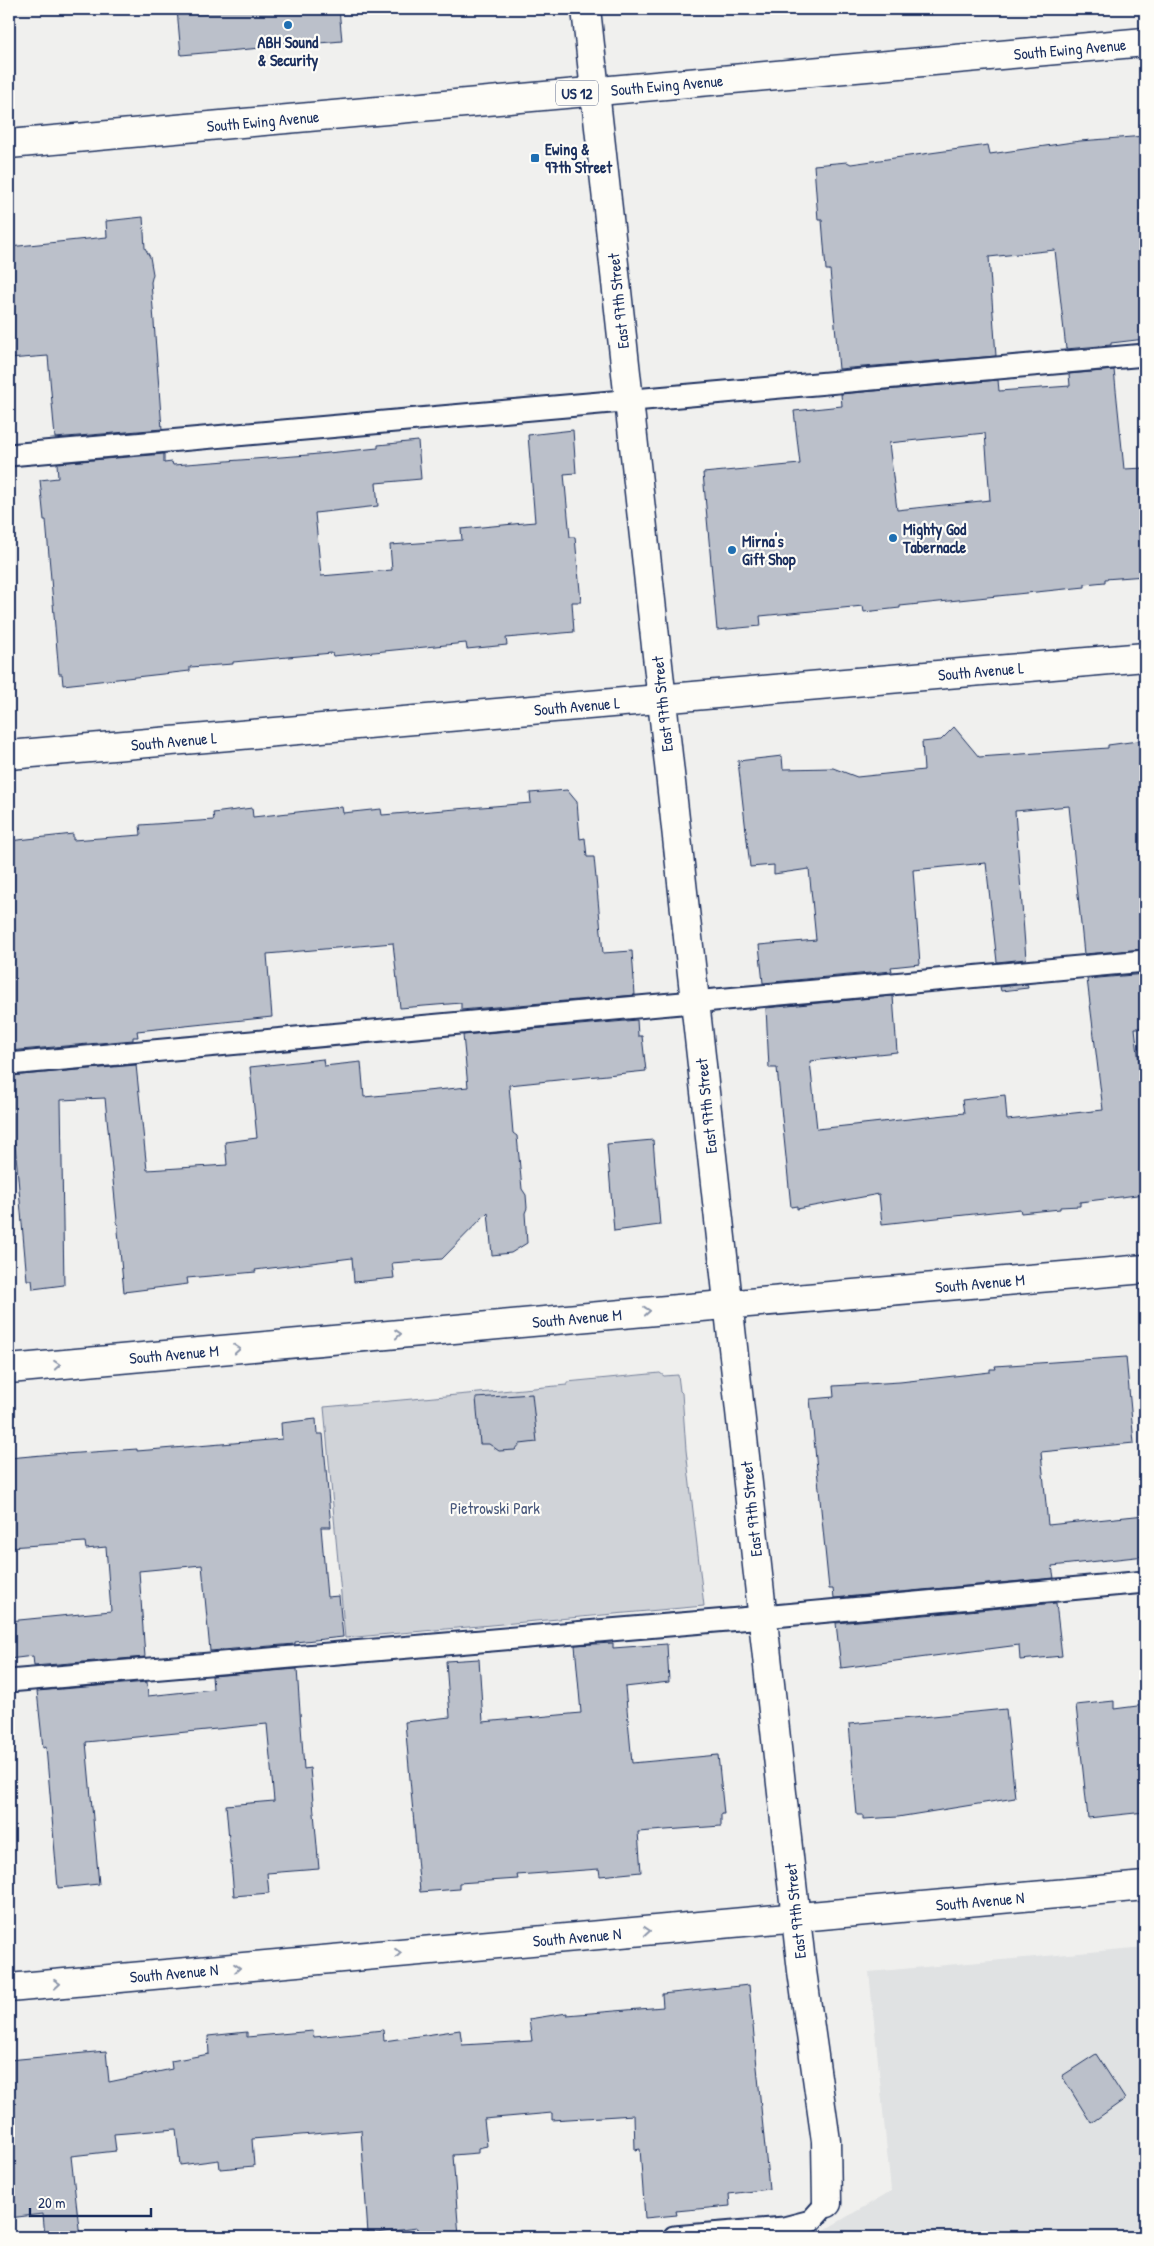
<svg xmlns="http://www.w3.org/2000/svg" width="1154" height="2246" font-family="'Patrick Hand',sans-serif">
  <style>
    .built { fill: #e0e2e3 }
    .green { fill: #d0d3d8; stroke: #76819b }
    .building { fill: #bbc0ca; stroke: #1b2f5e; fill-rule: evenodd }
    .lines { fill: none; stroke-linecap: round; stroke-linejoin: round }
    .lane-casing { stroke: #1b2f5e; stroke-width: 25 }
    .street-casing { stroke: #1b2f5e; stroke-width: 31 }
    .secondary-casing { stroke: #1b2f5e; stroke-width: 31 }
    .primary-casing { stroke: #1b2f5e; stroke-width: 31 }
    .lane { stroke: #fdfcf7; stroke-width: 21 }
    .street { stroke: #fdfcf7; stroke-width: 28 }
    .secondary { stroke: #fdfcf7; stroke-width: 28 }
    .primary { stroke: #fdfcf7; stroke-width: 28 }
    .oneway { stroke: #8c96aa }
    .poi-dot { fill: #1f6fb2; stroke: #fdfcf7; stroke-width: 2 }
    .labels { text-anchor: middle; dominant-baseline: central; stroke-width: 4.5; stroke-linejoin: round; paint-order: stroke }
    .shield { fill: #fdfcf7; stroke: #5f6c8c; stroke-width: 1 }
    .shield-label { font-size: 15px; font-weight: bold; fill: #1b2f5e }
    .poi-label { font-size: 16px; font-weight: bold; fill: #1b2f5e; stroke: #fdfcf7; text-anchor: start }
    .street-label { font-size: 16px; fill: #1b2f5e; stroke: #fdfcf7 }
    .park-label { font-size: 16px; fill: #48587c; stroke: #fdfcf7 }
  </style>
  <rect width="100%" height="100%" fill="#f0f0ee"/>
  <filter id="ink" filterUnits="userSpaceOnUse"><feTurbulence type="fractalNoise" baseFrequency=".02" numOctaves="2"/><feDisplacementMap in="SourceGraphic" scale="10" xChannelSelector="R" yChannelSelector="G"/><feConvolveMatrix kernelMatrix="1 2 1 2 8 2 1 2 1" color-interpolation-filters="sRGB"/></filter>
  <g filter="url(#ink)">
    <path class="built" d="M1145,1947V2237H806L826,2229L891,2191L869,1972Z"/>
    <path class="green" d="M660,1373L664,1376L678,1375L680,1391L682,1393L686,1450L704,1606L345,1638L324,1407L567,1385V1382Z"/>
    <g class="building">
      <path d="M177,9H339L342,41L181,55Z"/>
      <path d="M1145,136V339L1111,343V345L1066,349L1055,250L989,257L996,356L839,369L830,270H826L822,220H818L814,165L847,162L851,164L988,145L990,154L1080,141Z"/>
      <path d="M143,217L145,248L150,257L153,274L151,282L162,429L55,438L48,356L9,359V247L107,237L106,221Z"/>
      <path d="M1114,370L1124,469L1145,468V576L1105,579V582L1085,584V587L900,606V608L864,612L863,606L760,616L761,626L717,630L703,473L800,464L794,411L842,406L841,394L998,380L999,391L1070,386L1069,374ZM985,433L990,500L897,510L889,443Z"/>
      <path d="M573,430L576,473L564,474L570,537H575L581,602H572L574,632L506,638L507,645L467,649L466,643L333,656L332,653L233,662V664L190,667V671L63,685L62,674H59L46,520H44L40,480L58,478L57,463L164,454V463L172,462L173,465L308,455L378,448V445L418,441L421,479L376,483L378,506L315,513L321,576L392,570L390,545L462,540L461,529L535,522L528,435Z"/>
      <path d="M954,727L979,757L1108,748V745L1145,740V949L1084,954L1069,806L1015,811L1026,959L997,962L986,863L913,870L920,964L891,967L892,971L763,983L759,945L816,940L809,869L774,874V865L750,867L738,761L782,756L783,769L833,768L857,777L924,770L922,742L941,740Z"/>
      <path d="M567,790L577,802L580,839L585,838L587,857H594L603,953L632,951L635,995L461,1010V1003L400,1008L393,943L267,954L272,1017L137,1031L138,1037H133V1040L9,1051V841L73,834V840L141,835L140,825L214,820L213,813L252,808L253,817L342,807L343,813L381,809L382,815L531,803L530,793Z"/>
      <path d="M1145,974V1028H1135L1145,1116V1194L1080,1202V1206L1060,1207V1209L1021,1213L1020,1209L882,1224L879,1194L797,1209V1206L791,1207L777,1068H769L766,1008L893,996L897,1052L810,1061L817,1129L964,1113L962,1100L1005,1095L1007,1120L1103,1110L1087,979Z"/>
      <path d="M1027,984L1028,988L1001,991L1000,987Z"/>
      <path d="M637,1020L638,1036H642L646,1071L509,1085L513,1133L517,1136L522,1189L526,1195L527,1208L525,1213L527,1243L511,1253L492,1255L488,1212L442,1259L392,1263L394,1278L354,1282L352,1258L255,1270L256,1272L187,1278L188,1284L124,1292L105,1098L61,1100L64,1285L33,1289L32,1280H27L15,1144H9V1076L136,1065L147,1170L227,1165L225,1142L257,1138L250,1067L323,1059L324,1066L361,1062L364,1097L468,1087L463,1035Z"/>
      <path d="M653,1140L660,1225L614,1231L607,1144Z"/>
      <path d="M1126,1357L1134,1443L1041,1452L1048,1525L1145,1515V1556L1052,1566L1054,1578L834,1598L833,1589H829L810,1399L834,1397L833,1386L900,1382L990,1372V1369H996L995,1366Z"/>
      <path d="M532,1394L537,1442L520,1444L515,1450L499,1451L489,1444H480L476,1398Z"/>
      <path d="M316,1419L317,1434H323L331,1527H321L327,1597L339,1596L343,1637L295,1642V1644L210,1651L202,1565L139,1571L145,1657L34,1666L33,1656L9,1659V1621L111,1611L106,1547L86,1549L85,1542L9,1547V1458L64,1453V1454L137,1449V1451L282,1439L281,1423Z"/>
      <path d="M1056,1603L1062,1656L1020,1660L1019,1645L841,1668L836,1623Z"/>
      <path d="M613,1643V1648L667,1644L669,1682L625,1687L632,1763L718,1755L724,1814H721V1826L638,1832L641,1872L600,1876L599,1869L517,1875L518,1879L459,1883V1889L420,1892L405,1722L450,1717L446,1661L479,1659L483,1722L581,1713L575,1645Z"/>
      <path d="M297,1669L304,1769L310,1768L319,1869L267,1873L269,1893L234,1896L226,1805L274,1801L267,1724L86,1742L99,1884L58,1888L46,1747L43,1748L37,1691L147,1682L148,1696L213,1689L212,1676Z"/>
      <path d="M1114,1701V1709L1145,1705V1812L1088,1818L1076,1705Z"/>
      <path d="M1006,1709L1015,1798L898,1817L863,1819V1815H857L849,1724Z"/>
      <path d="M749,1985L769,2189L729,2194L730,2206L676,2211L677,2215L645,2218L640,2149L635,2150L634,2115L552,2120V2113L484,2119L487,2146L478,2148V2153L453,2155L459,2237H418L417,2228L368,2234L361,2130L252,2139L254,2166L220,2169L219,2160L180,2165L176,2129L114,2134L116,2151L71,2156L80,2237H45L43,2214L9,2218V2060L106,2051L109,2082L172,2069L171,2061L209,2054L208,2036L247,2032V2037L313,2031L314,2037L383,2030L384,2041L460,2030L462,2045L532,2041L529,2019L567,2013V2015L663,2007L662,1994Z"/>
      <path d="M1096,2054L1125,2099L1091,2123L1062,2076Z"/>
    </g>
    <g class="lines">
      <defs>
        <g id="lane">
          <path d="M9,455L1145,355"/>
          <path d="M9,1064L1145,961"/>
          <path d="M9,1681L763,1617L1145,1582"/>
          <path d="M674,2237L784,2228L811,2221L827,2203"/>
        </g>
        <g id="street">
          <path d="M586,9L790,1866L802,1971L826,2141L827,2203"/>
          <path d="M9,1369L678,1309L1145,1269"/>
          <path d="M9,1988L1145,1886"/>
        </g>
        <path id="secondary" d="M9,755L1145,657"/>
        <path id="primary" d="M9,144L1145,42"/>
      </defs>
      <use href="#lane" class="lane-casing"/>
      <use href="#street" class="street-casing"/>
      <use href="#secondary" class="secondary-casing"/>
      <use href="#primary" class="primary-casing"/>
      <use href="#lane" class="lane"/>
      <use href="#street" class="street"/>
      <use href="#secondary" class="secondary"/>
      <use href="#primary" class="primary"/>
    </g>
    <defs><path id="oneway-chevron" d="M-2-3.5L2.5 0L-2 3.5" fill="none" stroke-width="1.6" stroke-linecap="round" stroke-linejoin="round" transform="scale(1.25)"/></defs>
    <g class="oneway">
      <use href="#oneway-chevron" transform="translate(647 1311) rotate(-5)"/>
      <use href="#oneway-chevron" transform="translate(398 1334) rotate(-5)"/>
      <use href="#oneway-chevron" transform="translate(237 1349) rotate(-5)"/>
      <use href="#oneway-chevron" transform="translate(57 1365) rotate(-5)"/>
      <use href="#oneway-chevron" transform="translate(647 1931) rotate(-5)"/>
      <use href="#oneway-chevron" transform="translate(398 1953) rotate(-5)"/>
      <use href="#oneway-chevron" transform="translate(237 1968) rotate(-5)"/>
      <use href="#oneway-chevron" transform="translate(57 1984) rotate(-5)"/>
    </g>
  </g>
  <g class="poi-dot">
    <circle cx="288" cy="25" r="5"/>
    <rect x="530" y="153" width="10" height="10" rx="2.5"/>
    <circle cx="893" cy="538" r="5"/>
    <circle cx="732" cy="550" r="5"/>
  </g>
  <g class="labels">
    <rect class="shield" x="556" y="80.5" width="42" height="25" rx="4"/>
    <g class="shield-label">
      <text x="577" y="93">US 12</text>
    </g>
    <g class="poi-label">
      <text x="288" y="42" text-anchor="middle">ABH Sound<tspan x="288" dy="18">&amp; Security</tspan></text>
      <text x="545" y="149">Ewing &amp;<tspan x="545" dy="18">97th Street</tspan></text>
      <text x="903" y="529">Mighty God<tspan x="903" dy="18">Tabernacle</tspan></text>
      <text x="742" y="541">Mirna's<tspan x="742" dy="18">Gift Shop</tspan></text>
    </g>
    <g class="street-label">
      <text transform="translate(1070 49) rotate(-5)">South Ewing Avenue</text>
      <text transform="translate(667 85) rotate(-5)">South Ewing Avenue</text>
      <text transform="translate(263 121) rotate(-5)">South Ewing Avenue</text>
      <text transform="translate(618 301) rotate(-96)">East 97th Street</text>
      <text transform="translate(981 671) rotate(-5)">South Avenue L</text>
      <text transform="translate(662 704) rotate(-96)">East 97th Street</text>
      <text transform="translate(577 706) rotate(-5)">South Avenue L</text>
      <text transform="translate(174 741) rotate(-5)">South Avenue L</text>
      <text transform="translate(706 1106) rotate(-96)">East 97th Street</text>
      <text transform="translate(980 1283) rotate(-5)">South Avenue M</text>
      <text transform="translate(577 1318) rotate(-5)">South Avenue M</text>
      <text transform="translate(174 1354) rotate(-5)">South Avenue M</text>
      <text transform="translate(751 1509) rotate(-96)">East 97th Street</text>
      <text transform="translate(980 1901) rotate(-5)">South Avenue N</text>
      <text transform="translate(795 1911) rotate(-96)">East 97th Street</text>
      <text transform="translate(577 1937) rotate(-5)">South Avenue N</text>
      <text transform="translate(174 1973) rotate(-5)">South Avenue N</text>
    </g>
    <g class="park-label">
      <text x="495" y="1508">Pietrowski Park</text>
    </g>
  </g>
  <rect width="1154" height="2246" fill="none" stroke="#fdfcf7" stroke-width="30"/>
  <rect x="15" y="15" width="1124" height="2216" fill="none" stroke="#1b2f5e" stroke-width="2" filter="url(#ink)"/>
  <path d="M30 2208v8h121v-8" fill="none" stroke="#1b2f5e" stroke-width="2.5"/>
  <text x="38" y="2208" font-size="15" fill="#1b2f5e" stroke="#fdfcf7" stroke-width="4" paint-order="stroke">20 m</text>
</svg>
